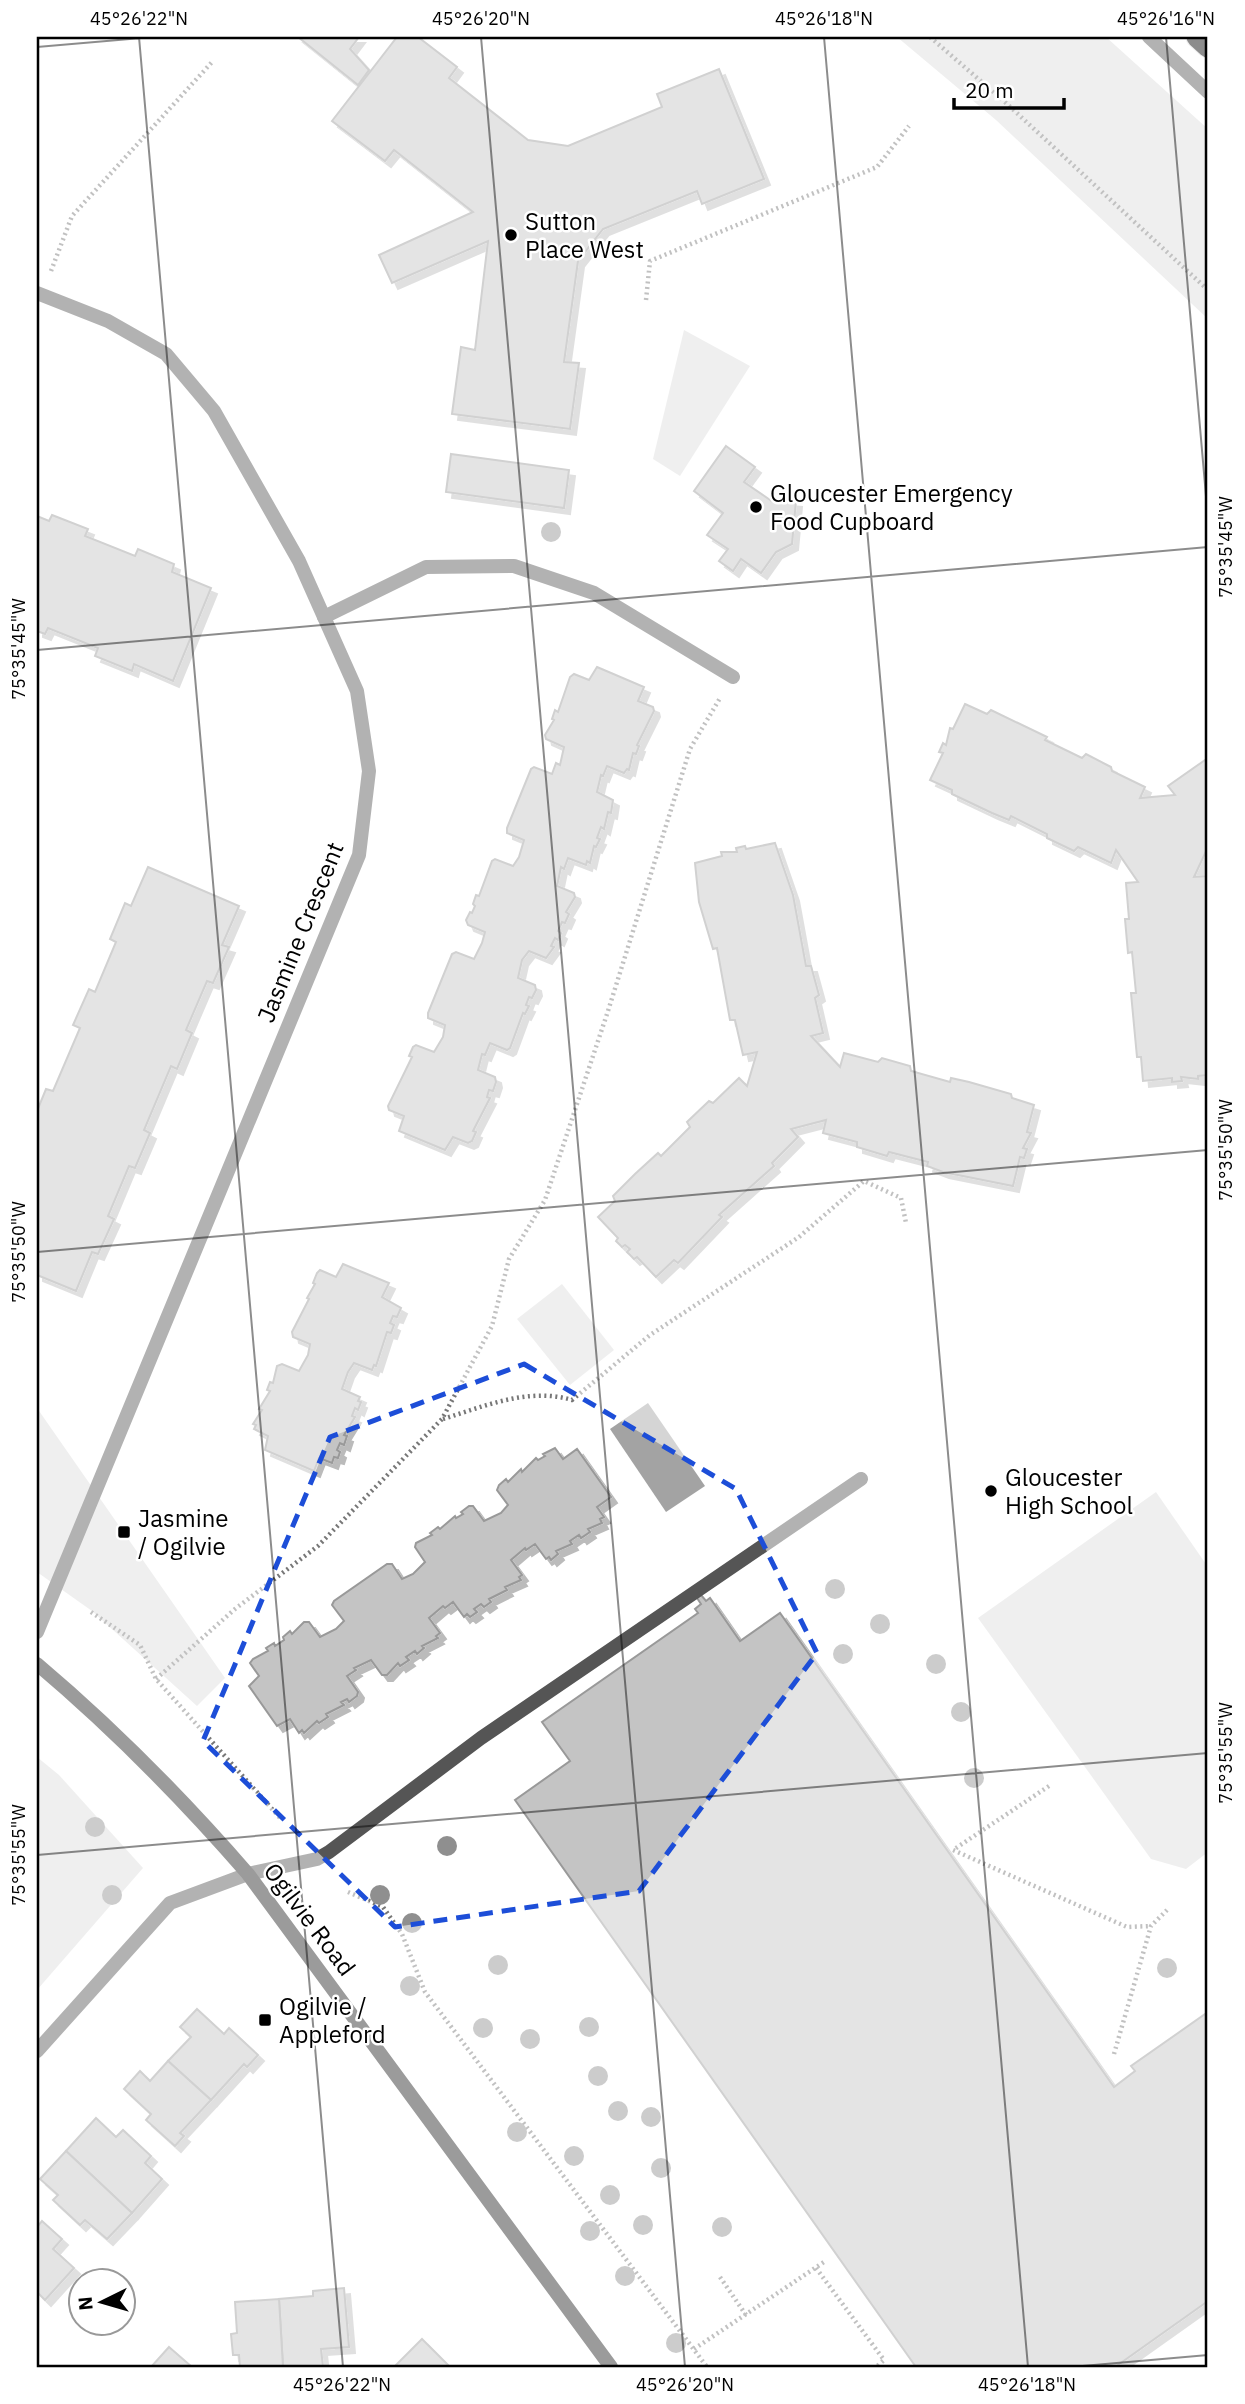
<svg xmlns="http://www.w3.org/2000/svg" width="1245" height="2404" font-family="'IBM Plex Sans',sans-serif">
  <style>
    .green { fill: #dcdcdc }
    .water { fill: #a3a3a3 }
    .building { fill: #c4c4c4; stroke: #999; stroke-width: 2; filter: url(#shadow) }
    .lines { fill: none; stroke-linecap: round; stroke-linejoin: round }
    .motorway-casing { stroke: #dbdbdb; stroke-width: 23 }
    .path { stroke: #777; stroke-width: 4.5; stroke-dasharray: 2 3.5; stroke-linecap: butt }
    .service { stroke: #555; stroke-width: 14 }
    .minor { stroke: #555; stroke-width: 14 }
    .tertiary { stroke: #555; stroke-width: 14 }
    .secondary { stroke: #222; stroke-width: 14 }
    .motorway { stroke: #000; stroke-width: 21 }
    .tree { fill: #8f8f8f }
    .marked { fill: none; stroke: #1d4ed8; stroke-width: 5; stroke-dasharray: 14 9; stroke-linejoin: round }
    .ticks { fill: none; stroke: #000; stroke-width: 2; stroke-opacity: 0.45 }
    .poi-dot { fill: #000; stroke: #fff; stroke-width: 2.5 }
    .labels { text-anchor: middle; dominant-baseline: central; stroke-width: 5; stroke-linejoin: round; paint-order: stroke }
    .poi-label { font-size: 24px; fill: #000; stroke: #fff; text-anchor: start }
    .street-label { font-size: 24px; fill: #000; stroke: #fff }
    .neatline { fill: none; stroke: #000; stroke-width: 2.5 }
    .ticks-label { font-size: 18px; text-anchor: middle; fill: #000 }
  </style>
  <defs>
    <filter id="shadow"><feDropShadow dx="6" dy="6" stdDeviation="0" flood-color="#0004"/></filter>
  </defs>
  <rect width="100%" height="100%" fill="#fff"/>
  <g class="green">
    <path d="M897,37H1106L1208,129V319L996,120Z"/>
    <path d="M684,330L750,366L680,476L653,459Z"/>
    <path d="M562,1284L614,1350L570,1385L517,1319Z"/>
    <path d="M37,1408L225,1678L197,1706L92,1611L37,1572Z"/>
    <path d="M1156,1492L1208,1567V1852L1186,1869L1151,1859L978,1618Z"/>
    <path d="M37,1757L59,1775L143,1868L37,1990Z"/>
  </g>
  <path class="water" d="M648,1403L705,1486L666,1512L610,1429Z"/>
  <g class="building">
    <path d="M298,37H359L350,49L369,70L358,85Z"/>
    <path d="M397,37H418L457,67L449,78L528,140L568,146L662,107L657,94L719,69L764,179L702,204L697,191L603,229L578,261L564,362L579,363L570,429L452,414L461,347L475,350L488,241L392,283L379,255L473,212L394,150L385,161L332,121Z"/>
    <path d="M726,446L755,467L744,482L773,502L774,499L796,501L792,544L776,552L761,573L741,559L733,571L719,561L728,549L707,535L723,513L694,491Z"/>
    <path d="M451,454L569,470L564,508L446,492Z"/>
    <path d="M52,515L88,529L85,536L135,556L138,549L174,564L172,572L211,588L173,681L134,664L132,671L95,656L98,648L48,628L45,634L37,631V516L49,521Z"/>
    <path d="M597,667L644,687L638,701L653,707L654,711L637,745L639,746L636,754L633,753L629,770L627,769L624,773L607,766L603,776L601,775L597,792L613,800L611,813L608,812L604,829L601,827L597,838L600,839L596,847L594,846L590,863L587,861L586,865L568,858L564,869L561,867L557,886L574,893L575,897L566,912L569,914L565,923L562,922L558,931L561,933L558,940L555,938L551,946L554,947L546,958L529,951L522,960L518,978L535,985L536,990L532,998L529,997L526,1005L529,1006L525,1014L523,1013L510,1048L507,1050L490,1043L485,1055L482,1054L478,1070L495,1077L496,1082L493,1091L489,1090L487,1097L490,1098L473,1131L476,1132L472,1141L468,1143L453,1137L445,1150L399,1131L404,1116L389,1110L388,1106L412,1057L409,1056L413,1047L416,1045L434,1052L443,1037L445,1025L428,1018V1013L452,954L456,952L474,959L482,943L485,932L468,925L466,920L470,912L472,913L475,906L473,904L476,895L479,896L492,861L495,859L513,866L519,857L524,840L507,833V828L531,769L534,767L552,774L556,763L560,765L564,747L546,739L545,735L554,720L552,719L555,710L558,712L570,677L574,674L589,680Z"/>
    <path d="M965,704L987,714L991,710L1047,737L1045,740L1082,758L1086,754L1111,767L1112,771L1145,787L1140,798L1175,795L1168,786L1208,758V847L1194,877L1208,876V1075L1198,1076V1079L1181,1077L1182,1081L1172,1082V1078L1143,1081L1141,1057H1137L1131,993H1136L1132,952L1128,953L1125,919H1129L1126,883L1138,882L1116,850L1111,863L1078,847L1074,851L1047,838V834L1011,816L1009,820L992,813L952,794V790L930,780L943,753L939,752L943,743L946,745L950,728L953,729Z"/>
    <path d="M775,843L793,895L806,966H811L819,995L815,998L823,1033L811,1036L840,1067L844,1053L878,1062L882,1058L910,1066L911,1071L950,1082L951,1078L969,1082L1011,1094L1012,1098L1034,1105L1027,1132L1031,1133L1023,1148L1027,1149L1024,1158L1020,1157L1013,1186L943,1172L927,1166L928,1162L889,1152L887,1156L857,1147V1142L823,1133L826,1120L791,1129L798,1137L772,1163L774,1166L719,1215L722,1217L678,1263L674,1260L656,1277L637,1257L634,1259L627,1252L630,1249L625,1245L622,1247L616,1241L618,1238L598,1217L615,1201L613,1196L635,1174L658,1153L661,1156L690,1127L687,1122L709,1101L713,1103L739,1078L747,1086L757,1052L743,1055L735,1020H730L717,948L713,949L699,902L695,863L722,856L721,852H737L736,848L745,846L746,849Z"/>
    <path d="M148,867L239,906L222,945L229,947L213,983L207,981L186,1030L192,1033L177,1069L171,1066L144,1130L150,1133L135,1168L129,1166L108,1216L114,1219L98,1254L92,1252L76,1291L37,1275V1111L46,1089L53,1091L80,1028L73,1025L89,989L95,992L116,942L110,939L125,903L131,906Z"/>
    <path d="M343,1264L389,1283L382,1297L401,1308L397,1317L393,1316L390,1323L394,1325L391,1333L387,1332L376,1366L374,1365L372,1370L354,1363L348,1372L342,1389L360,1397L358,1401L361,1402L358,1410L355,1408L352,1416L355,1417L344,1435L347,1436L344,1445L340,1443L337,1450L340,1452L338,1458L334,1457L332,1463L319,1458L314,1471L265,1450L268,1436L254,1429L256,1425L253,1424L262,1410L259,1409L270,1391L267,1390L270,1382L273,1383L277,1366L282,1364L299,1371L308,1355L310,1344L293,1337L292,1332L309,1299L307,1298L315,1284L313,1283L317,1273L320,1270L336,1277Z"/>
    <path d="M555,1448L563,1459L577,1449L611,1497L597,1507L604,1517L600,1519L602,1523L588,1529L590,1532L581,1538L579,1535L570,1541L572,1544L556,1551L558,1554L551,1560L549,1557L546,1559L535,1544L526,1550L525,1548L511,1560L522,1575L519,1577L521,1580L505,1587L507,1590L489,1599L491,1602L484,1607L481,1604L474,1609L477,1612L470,1617L467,1614L464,1617L453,1602L445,1608L443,1606L429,1618L440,1633L436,1636L438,1638L422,1646L424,1648L417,1654L415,1651L406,1657L409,1660L400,1666L398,1663L387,1675H382L371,1660L354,1668L356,1670L347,1676L358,1692L357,1696L349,1702L347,1699L341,1702L344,1705L326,1714L328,1717L319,1723L317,1721L304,1733L302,1730L299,1733L290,1719L277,1726L249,1686L259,1676L250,1663L253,1659L268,1651L266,1648L274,1643L275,1646L284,1640L283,1637L290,1631L292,1634L304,1622H309L320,1637L336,1629L344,1621L332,1605L334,1601L387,1564H392L402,1579L413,1574L425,1562L415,1547L416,1543L432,1535L430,1533L438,1527L440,1529L455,1516L456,1518L463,1514L461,1512L469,1506H473L484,1521L501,1513L508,1505L497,1490L499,1485L506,1479L508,1482L521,1469L522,1472L536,1458L538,1460L545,1456L543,1454Z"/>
    <path d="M701,1595L706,1601L710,1598L740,1641L780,1613L1114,2087L1135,2071L1131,2066L1208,2012V2301L1115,2367H916L515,1800L570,1761L542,1722L698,1613L695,1609L701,1604L697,1598Z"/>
    <path d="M197,2009L224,2034L229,2028L258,2055L247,2067L244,2064L211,2100L168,2061L191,2037L180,2027Z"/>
    <path d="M168,2061L211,2100L180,2133L184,2136L175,2146L146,2120L151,2114L124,2089L140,2071L150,2081Z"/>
    <path d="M96,2118L116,2137L123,2130L151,2156L145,2163L162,2179L132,2213L66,2151Z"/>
    <path d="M66,2151L132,2213L107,2239L85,2220L80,2225L53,2200L58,2195L40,2179Z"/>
    <path d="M42,2221L62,2239L53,2249L74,2268L45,2300L37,2292V2227Z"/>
    <path d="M344,2288L349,2347L321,2349L323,2367H283L279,2299L313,2296V2291Z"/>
    <path d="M279,2299L283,2367H240L239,2355H233L231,2334L237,2333L235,2302Z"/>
    <path d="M422,2339L450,2367H394Z"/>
    <path d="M169,2347L192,2367H151Z"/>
  </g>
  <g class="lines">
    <defs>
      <path id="motorway" d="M1197,37L1208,47"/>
    </defs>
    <use href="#motorway" class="motorway-casing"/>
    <g class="path">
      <path d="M930,37L1006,103L1208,290"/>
      <path d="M51,271L72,216L213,61"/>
      <path d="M646,300L650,261L877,167L909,126"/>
      <path d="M443,1419C485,1406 529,1387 572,1400L650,1335L799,1237L864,1181L901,1198L906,1223"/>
      <path d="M91,1612L140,1645L156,1679L281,1819"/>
      <path d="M156,1679L235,1609L318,1546L442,1419L492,1326L509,1259L545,1200L608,1011L690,749L720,698"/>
      <path d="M1049,1786L953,1850L1127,1927L1151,1926"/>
      <path d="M348,1892L383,1907L402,1934L425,1992L707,2367"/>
      <path d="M1114,2054L1151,1926L1167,1910"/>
      <path d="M816,2268L884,2360L876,2367"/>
      <path d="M720,2277L746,2315"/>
      <path d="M694,2349L824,2262"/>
    </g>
    <g class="service">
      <path d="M1149,37L1208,92"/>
      <path d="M248,1874L317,1859L329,1852L481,1738L861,1479"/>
    </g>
    <path class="minor" d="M324,617L426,567L514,566L594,593L733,677"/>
    <g class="tertiary">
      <path d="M37,293L108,321L166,354L214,411L299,561L357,691L369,771L359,855L37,1632"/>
      <path d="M37,2051L170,1903L248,1874"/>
    </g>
    <path class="secondary" d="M37,1664C114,1729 182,1798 248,1874L611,2367"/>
    <use href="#motorway" class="motorway"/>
  </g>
  <g class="tree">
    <circle cx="551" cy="532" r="10"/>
    <circle cx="835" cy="1589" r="10"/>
    <circle cx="880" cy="1624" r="10"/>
    <circle cx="843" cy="1654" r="10"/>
    <circle cx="936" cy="1664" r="10"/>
    <circle cx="961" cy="1712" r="10"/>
    <circle cx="974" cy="1778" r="10"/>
    <circle cx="95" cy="1827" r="10"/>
    <circle cx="447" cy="1846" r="10"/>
    <circle cx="112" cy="1895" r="10"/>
    <circle cx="380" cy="1895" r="10"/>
    <circle cx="412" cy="1923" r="10"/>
    <circle cx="498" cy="1965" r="10"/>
    <circle cx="1167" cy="1968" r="10"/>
    <circle cx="410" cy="1986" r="10"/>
    <circle cx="589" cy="2027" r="10"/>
    <circle cx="483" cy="2028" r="10"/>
    <circle cx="530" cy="2039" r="10"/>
    <circle cx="598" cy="2076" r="10"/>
    <circle cx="618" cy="2111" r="10"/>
    <circle cx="651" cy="2117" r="10"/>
    <circle cx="517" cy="2132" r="10"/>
    <circle cx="574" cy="2156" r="10"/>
    <circle cx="661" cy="2168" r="10"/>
    <circle cx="610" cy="2195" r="10"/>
    <circle cx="643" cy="2225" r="10"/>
    <circle cx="722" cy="2227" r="10"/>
    <circle cx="590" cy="2231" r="10"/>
    <circle cx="625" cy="2276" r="10"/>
    <circle cx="676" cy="2343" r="10"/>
  </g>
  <path d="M0 0H1245V2404H0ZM524,1364L736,1489L817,1653L639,1891L395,1927L203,1741L330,1437Z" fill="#fff" fill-opacity=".55" fill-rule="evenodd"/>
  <path class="marked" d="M524,1364L736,1489L817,1653L639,1891L395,1927L203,1741L330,1437Z"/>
  <path class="ticks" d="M139,37L343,2367M481,37L685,2367M824,37L1028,2367M1166,37L1208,519M37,47L153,37M37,650L1208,547M37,1252L1208,1150M37,1855L1208,1753M1071,2367L1208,2355"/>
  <g class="poi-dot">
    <circle cx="511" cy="235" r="7"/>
    <circle cx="756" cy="507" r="7"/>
    <circle cx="991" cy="1491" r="7"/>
    <rect x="117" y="1525" width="14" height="14" rx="3.5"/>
    <rect x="258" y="2013" width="14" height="14" rx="3.5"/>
  </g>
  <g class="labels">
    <g class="poi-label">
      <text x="525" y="221">Sutton<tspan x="525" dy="28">Place West</tspan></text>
      <text x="770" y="493">Gloucester Emergency<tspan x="770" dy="28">Food Cupboard</tspan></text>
      <text x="1005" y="1477">Gloucester<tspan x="1005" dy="28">High School</tspan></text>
      <text x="138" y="1518">Jasmine<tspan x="138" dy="28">/ Ogilvie</tspan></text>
      <text x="279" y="2006">Ogilvie /<tspan x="279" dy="28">Appleford</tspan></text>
    </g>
    <g class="street-label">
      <text transform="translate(300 932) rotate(-68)">Jasmine Crescent</text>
      <text transform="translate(310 1919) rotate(53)">Ogilvie Road</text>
    </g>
  </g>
  <rect width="1245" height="2404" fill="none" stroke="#ffffff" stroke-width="77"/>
  <g transform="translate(102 2302) rotate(265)"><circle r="33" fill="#ffffff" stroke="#999999" stroke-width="2"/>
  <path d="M0-5L12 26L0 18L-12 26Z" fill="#000000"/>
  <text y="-10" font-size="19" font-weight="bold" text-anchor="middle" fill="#000000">N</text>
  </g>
  <path d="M954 98v10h110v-10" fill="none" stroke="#000000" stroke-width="3.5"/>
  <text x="965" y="98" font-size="21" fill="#000000" stroke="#ffffff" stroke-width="5" paint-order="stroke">20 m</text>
  <rect x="38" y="38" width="1168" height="2328" class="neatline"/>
  <g class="ticks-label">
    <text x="139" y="25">45°26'22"N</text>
    <text x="481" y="25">45°26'20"N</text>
    <text x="824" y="25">45°26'18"N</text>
    <text x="1166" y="25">45°26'16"N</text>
    <text transform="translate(1226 547) rotate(-90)" y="6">75°35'45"W</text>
    <text transform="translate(19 649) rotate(-90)" y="6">75°35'45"W</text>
    <text transform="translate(1226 1150) rotate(-90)" y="6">75°35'50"W</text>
    <text transform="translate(19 1252) rotate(-90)" y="6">75°35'50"W</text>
    <text transform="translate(1226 1753) rotate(-90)" y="6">75°35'55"W</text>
    <text transform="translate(19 1855) rotate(-90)" y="6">75°35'55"W</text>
    <text x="342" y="2391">45°26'22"N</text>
    <text x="685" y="2391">45°26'20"N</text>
    <text x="1027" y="2391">45°26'18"N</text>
  </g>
</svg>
